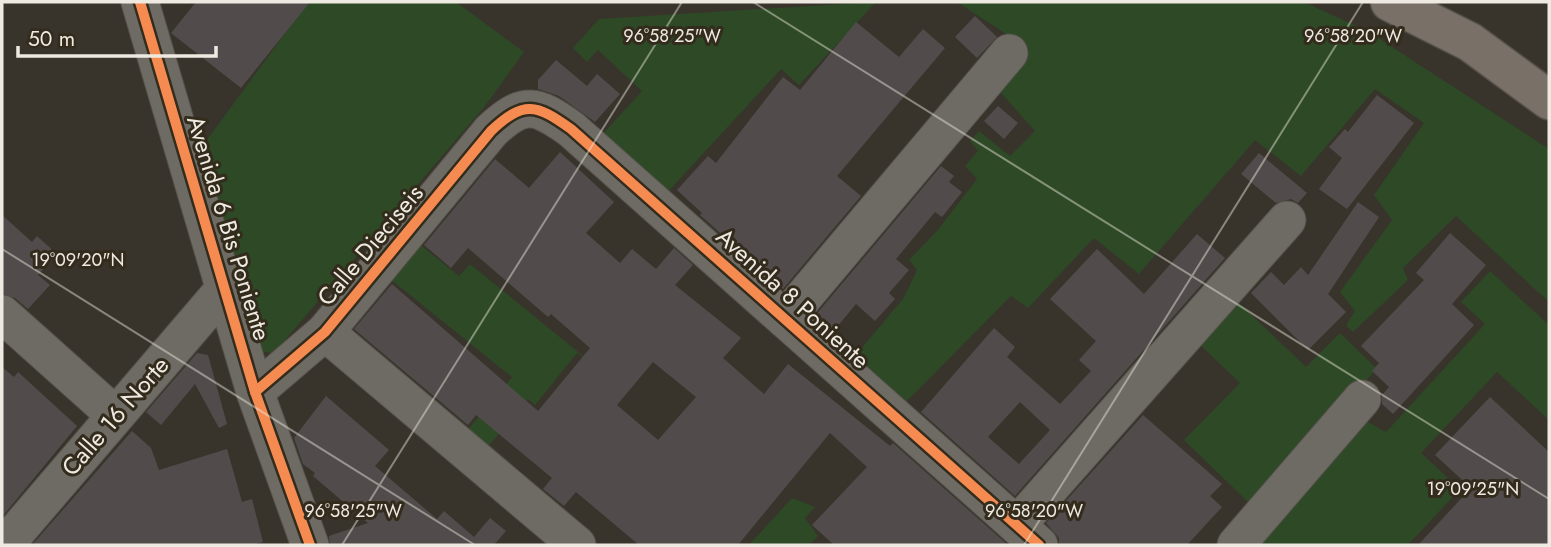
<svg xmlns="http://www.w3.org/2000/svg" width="1551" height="547" font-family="Jost,sans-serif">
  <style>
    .green { fill: #2d4925 }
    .building { fill: #514c4b; fill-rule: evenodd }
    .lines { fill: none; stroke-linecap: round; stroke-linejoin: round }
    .minor-casing { stroke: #55514a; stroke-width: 39 }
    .major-casing { stroke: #55514a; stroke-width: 41 }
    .minor { stroke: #6e6b64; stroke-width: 37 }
    .major { stroke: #797068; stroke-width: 38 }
    .cycleway-casing { stroke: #332c1d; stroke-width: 15 }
    .cycleway { stroke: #f68b52; stroke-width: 10 }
    .ticks { fill: none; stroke: #efeae1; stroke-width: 2; stroke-opacity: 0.45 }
    .labels { text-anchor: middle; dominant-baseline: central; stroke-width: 6; stroke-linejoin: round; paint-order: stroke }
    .street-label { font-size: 24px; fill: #efeae1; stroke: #332c1d }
    .ticks-label { font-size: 18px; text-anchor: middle; fill: #efeae1; stroke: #332c1d; stroke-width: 6; stroke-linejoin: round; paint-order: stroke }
  </style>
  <rect width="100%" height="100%" fill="#38342c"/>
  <g class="green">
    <path d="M308,2H456L524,52L485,106L274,353L260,352L201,148Z"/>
    <path d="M876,2L799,85L781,69L665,195L601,136L642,91L598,50L587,62L573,48L599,19Z"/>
    <path d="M957,2H1304L1369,32L1549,149V302L1456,216L1403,268L1408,280L1353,332L1346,325L1355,311L1340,292L1392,220L1374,195L1424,123L1375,89L1301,176L1255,140L1139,274L1094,238L1028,308L1011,296L904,404L854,357L903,299L917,270L909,260L937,231L977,179L965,166L978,151L970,141L979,131L1010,156L1035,131L1001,93L1029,49Z"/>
    <path d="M412,238L459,276L470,264L593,364L577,353L535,405L528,399L481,455L460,439L512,377L384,274Z"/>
    <path d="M1490,271L1549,325V420L1497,372L1421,453L1460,489L1408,545H1258L1368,422L1386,432L1485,324L1461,302Z"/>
    <path d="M1237,301L1306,367L1340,333L1377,369L1248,502L1184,440L1240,383L1197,342Z"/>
    <path d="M792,498L815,507L805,518L818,536L809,545H749Z"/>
  </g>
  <g class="building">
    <path d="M196,2H310L241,88L171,33Z"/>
    <path d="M975,16L997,37L977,58L955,37Z"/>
    <path d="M856,22L899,57L923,29L945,48L837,176L861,196L783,289L700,215L702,213L677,190L708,156L716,163L783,77L800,90Z"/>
    <path d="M556,60L587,86L597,74L620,94L595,122L559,96L538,89V80Z"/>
    <path d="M1377,95L1414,123L1347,209L1319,189L1342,158L1329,147L1345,129L1348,132Z"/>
    <path d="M998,106L1018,123L1004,139L984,121Z"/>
    <path d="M560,152L614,202L586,233L620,263L632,249L656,269L674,248L693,265L675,285L741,338L723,358L764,394L788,364L890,446L893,443L1008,545H834L812,525L867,467L830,433L738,545H639L576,492L564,506L543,489L552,478L476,415L468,425L354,329L392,284L538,411L590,348L551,314L548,317L468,248L451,268L424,245L495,159L529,188ZM653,362L696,397L658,440L617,405Z"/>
    <path d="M1259,153L1307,193L1298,203L1291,199L1276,203L1241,174Z"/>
    <path d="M941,166L954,176L949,182L962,192L942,217L935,212L896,259L909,270L889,293L895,299L875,321L856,304L832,333L814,317Z"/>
    <path d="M1358,202L1379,217L1328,294L1346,312L1308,350L1251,293L1271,272L1284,285L1301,267L1308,275Z"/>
    <path d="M2,215L32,242L37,236L57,254L38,275L50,285L28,309L15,298L2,294Z"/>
    <path d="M1450,233L1486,265L1452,304L1474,325L1393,414L1382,404V395L1389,387L1372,371L1379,363L1361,346L1424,280L1416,273Z"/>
    <path d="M1197,234L1225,258L1015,496L921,412L994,328L1015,347L1007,357L1060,404L1091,371L1079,360L1096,341L1050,299L1097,249L1144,294ZM1020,402L1050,430L1019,464L988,437Z"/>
    <path d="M197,353L208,355L227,424L219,428L195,384L161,425L146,412Z"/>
    <path d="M2,367L14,377L18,372L77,426L2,517Z"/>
    <path d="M326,396L389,450L375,466L437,519L444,511L474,537L490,518L506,531L494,545H330L329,536L368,523L313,476L315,473L303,464L294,438Z"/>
    <path d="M1490,397L1549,452V545H1418L1471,488L1435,455Z"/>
    <path d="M1143,415L1222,484L1210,496L1222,507L1187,545H1059V538L1046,523Z"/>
    <path d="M132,431L151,448L159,470L227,449L242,502L252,499L263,542L251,545H32Z"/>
  </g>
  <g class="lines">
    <defs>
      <g id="minor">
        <path d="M140,2L255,392L310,545"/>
        <path d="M2,314L115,415"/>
        <path d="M785,319L1009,53"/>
        <path d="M325,332L577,545"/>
        <path d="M255,392L325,332L491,131C524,100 536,104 571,129L1039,545"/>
        <path d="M1017,525L1287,220"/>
        <path d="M5,545L226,287"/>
        <path d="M1236,545L1362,399"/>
      </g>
      <path id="major" d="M1390,2L1470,42L1549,100"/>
    </defs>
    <use href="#minor" class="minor-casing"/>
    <use href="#major" class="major-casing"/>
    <use href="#minor" class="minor"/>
    <use href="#major" class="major"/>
    <defs>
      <g id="cycleway">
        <path d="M140,2L255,392L310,545"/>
        <path d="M255,392L325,332L491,131C524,100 536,104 571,129L1039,545"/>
      </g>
    </defs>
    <use href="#cycleway" class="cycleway-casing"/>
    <use href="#cycleway" class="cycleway"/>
  </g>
  <path class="ticks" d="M753,2L1549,499M2,249L475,545M342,545L682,2M1024,545L1363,2"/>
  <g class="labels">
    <g class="street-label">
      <text transform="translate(229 228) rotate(73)">Avenida 6 Bis Poniente</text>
      <text transform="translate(370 245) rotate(-50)">Calle Dieciseis</text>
      <text transform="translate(793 298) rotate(42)">Avenida 8 Poniente</text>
      <text transform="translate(115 416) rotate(-49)">Calle 16 Norte</text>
    </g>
  </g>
  <g class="ticks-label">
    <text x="672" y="42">96°58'25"W</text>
    <text x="1353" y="42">96°58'20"W</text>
    <text x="78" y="266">19°09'20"N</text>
    <text x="1473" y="495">19°09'25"N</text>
    <text x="353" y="517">96°58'25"W</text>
    <text x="1034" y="517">96°58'20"W</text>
  </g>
  <rect width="1551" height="547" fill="none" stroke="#efeae1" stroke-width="7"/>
  <path d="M18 46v10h198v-10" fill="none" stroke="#efeae1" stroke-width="3.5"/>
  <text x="28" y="46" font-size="21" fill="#efeae1" stroke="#332c1d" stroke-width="5" paint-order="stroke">50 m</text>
</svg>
